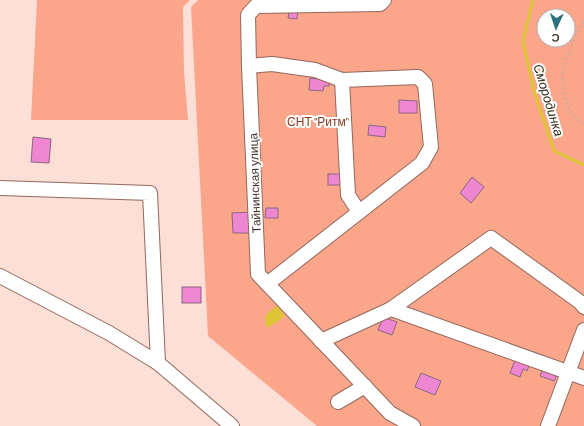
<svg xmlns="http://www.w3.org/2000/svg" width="584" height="426" font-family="Barlow,sans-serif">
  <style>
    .green { fill: #fba68b; fill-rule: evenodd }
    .water { fill: #dec536 }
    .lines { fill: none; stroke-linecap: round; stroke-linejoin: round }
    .stream { stroke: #dec536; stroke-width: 3 }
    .building { fill: #ee86d1; stroke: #8b6780 }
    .minor-casing { stroke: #92685b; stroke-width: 16 }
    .path { stroke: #c4aaa2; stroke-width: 2; stroke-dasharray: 2 3; stroke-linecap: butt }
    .minor { stroke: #fff; stroke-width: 14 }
    .labels { text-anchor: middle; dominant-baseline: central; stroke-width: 4; stroke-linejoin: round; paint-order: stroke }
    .park-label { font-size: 12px; fill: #843920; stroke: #fff }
    .street-label { font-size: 12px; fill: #47352f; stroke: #fff }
    .water-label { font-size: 13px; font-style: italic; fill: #2e2a14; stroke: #fff }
  </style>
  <rect width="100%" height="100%" fill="#fcdfd6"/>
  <g class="green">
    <path d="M37,0H190L183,7L184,73L188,120H31Z"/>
    <path d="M198,0H584V426H317L208,336L191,7ZM544,16H568V40H544Z"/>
  </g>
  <path class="water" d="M277,306L285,316L268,328C262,316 267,313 277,306Z"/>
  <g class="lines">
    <path class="stream" d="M533,0L523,41L534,91L554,151L584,165"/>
  </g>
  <g class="building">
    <path d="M290,8H298L297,19L288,18Z"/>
    <path d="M310,78L329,80V86H324L323,91L309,90Z"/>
    <path d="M399,100L417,101V113H399Z"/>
    <path d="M369,125L386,127L385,137L368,135Z"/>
    <path d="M33,137L51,139L49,163L31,162Z"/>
    <rect x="328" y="174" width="13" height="11"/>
    <path d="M472,177L484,187L471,203L460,193Z"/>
    <path d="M266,208H278V218H265Z"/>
    <path d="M254,212V233H233L232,213Z"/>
    <rect x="182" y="287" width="19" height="16"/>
    <path d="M383,317L397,322L392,335L378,330Z"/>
    <path d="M516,357L530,363L527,371L523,369L520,377L510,373Z"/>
    <path d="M544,366L557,374L554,381L540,376Z"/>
    <path d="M421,373L441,381L435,395L415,387Z"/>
  </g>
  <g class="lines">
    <defs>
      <g id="minor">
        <path d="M384,0L380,4L256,6L248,15L249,66L258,274L390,413L413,426"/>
        <path d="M249,66L272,64L315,70L342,80L418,77L425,84L431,147L422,163L267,284"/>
        <path d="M342,80L348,195L359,212"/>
        <path d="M0,188L150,193L158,363"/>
        <path d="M0,276L109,333L158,363L232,426"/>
        <path d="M391,309L491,238L580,302L584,307"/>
        <path d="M321,341L391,309L584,378"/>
        <path d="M338,402L365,386"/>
        <path d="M548,426L584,330"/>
      </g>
    </defs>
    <use href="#minor" class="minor-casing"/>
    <path class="path" d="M584,22C578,30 564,61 563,70C562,87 566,118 584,124"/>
    <use href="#minor" class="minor"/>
  </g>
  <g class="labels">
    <g class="park-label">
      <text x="318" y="121">СНТ "Ритм"</text>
    </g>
    <g class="street-label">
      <text transform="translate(254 183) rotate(-92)">Тайнинская улица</text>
    </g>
    <g class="water-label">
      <text transform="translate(549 100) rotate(73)">Смородинка</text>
    </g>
  </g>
  <g transform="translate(556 28) rotate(183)"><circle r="19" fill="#ffffff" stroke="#b5aeac"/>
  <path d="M0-3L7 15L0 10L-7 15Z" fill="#2d7081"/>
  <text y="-6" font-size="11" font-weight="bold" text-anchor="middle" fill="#47352f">С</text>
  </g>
</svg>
